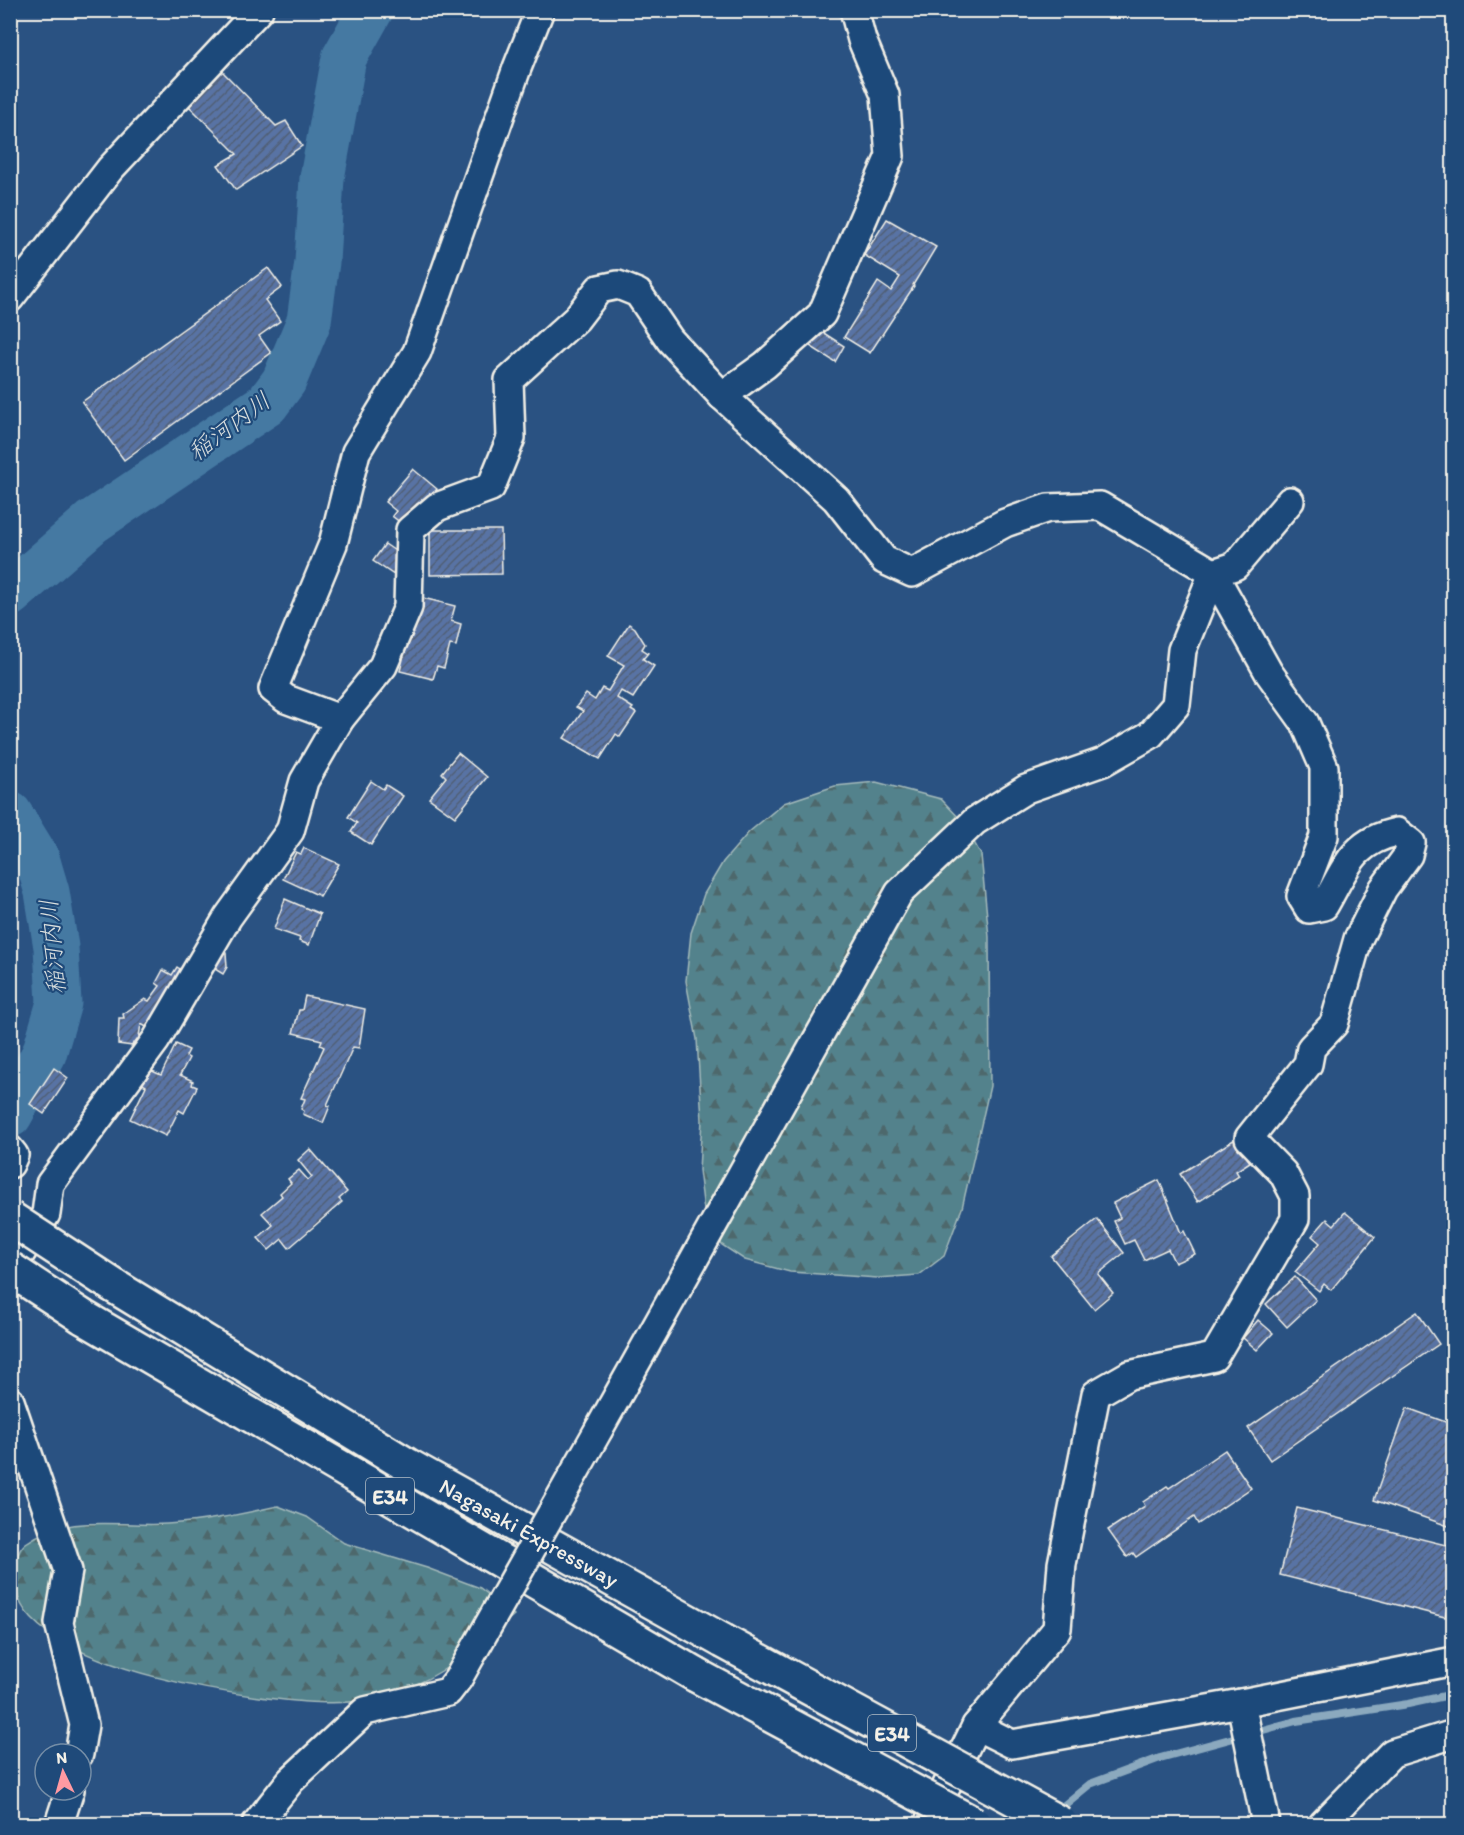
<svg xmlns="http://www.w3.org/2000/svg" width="1464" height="1835" font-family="Itim,'Klee One',sans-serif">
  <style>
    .forest { fill: url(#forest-firs); stroke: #a4baba; stroke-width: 1.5 }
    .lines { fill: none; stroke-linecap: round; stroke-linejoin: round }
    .stream { stroke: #8ba9be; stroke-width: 8 }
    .river { stroke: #4579a2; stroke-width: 45 }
    .building { fill: url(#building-hatch); stroke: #f4f1e8; stroke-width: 1.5 }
    .minor-casing { stroke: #f4f1e8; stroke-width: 32 }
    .highway-casing { stroke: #f4f1e8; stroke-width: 38 }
    .minor { stroke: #1f4a7a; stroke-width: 27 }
    .highway { stroke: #1f4a7a; stroke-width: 33 }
    .minor-bridge-casing { stroke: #f4f1e8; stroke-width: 32; stroke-linecap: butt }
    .highway-bridge-casing { stroke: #f4f1e8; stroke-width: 38; stroke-linecap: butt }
    .minor-bridge { stroke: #1f4a7a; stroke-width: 27 }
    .highway-bridge { stroke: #1f4a7a; stroke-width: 33 }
    .labels { text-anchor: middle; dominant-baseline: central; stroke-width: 4.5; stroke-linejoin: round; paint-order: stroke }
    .shield { fill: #1f4a7a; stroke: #b4bfc7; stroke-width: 1.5 }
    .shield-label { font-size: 21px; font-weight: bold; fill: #f4f1e8 }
    .street-label { font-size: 22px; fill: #f4f1e8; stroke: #1f4a7a }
    .water-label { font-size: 24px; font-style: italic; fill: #dadfde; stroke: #1f4a7a }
  </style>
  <defs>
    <pattern id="forest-firs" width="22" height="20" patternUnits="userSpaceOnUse" patternTransform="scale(1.5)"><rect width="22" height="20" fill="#53828c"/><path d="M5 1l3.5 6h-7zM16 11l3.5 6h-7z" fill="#4e686c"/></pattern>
    <pattern id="building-hatch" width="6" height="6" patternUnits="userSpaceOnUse" patternTransform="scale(1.5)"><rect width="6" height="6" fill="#5873a4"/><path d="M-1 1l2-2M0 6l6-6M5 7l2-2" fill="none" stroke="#505e75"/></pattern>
  </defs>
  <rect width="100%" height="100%" fill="#2a5282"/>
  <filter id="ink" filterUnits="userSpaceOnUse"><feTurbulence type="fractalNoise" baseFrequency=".0167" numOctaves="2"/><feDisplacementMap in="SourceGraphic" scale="12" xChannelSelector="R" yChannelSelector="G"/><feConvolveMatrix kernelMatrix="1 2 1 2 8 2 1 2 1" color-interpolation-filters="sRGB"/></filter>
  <g filter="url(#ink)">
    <g class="forest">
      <path d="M876,782L941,799L963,822L981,855L989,937L990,1086L962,1208L944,1256L919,1275L878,1278L790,1272L745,1260L722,1245L705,1218L699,1170L702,1120L697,1039L686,981L691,933L704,894L723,862L749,832L784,803L835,786Z"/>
      <path d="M278,1506L307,1517L344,1543L427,1568L480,1588L514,1615C479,1646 442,1677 397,1692C383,1697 364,1701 349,1702C284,1708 11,1670 16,1581C16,1568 15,1551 26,1543C69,1513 118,1527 167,1524C205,1522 241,1514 278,1506Z"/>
    </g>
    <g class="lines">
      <path class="stream" d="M1057,1811L1090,1784L1160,1758L1296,1721L1408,1704L1454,1694"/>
      <g class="river">
        <path d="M10,594L92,522L267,404L284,381L309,321L317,262L322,178L344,58L371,10"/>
        <path d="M10,814L37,858L47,892L56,947L59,1003L44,1054L10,1115"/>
      </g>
    </g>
    <g class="building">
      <path d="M222,71L276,126L286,121L302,146L236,190L218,165L237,154L187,104Z"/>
      <path d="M887,219L936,247L913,285L914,286L870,353L844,337L878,282L891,291L900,277L864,255Z"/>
      <path d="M268,268L282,287L265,300L280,321L259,336L271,353L124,460L82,402Z"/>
      <path d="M819,330L844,346L835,362L810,346Z"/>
      <path d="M413,469L437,489L421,508L417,504L401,523L392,516L396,511L385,502Z"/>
      <path d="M430,530H501L502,574L430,575Z"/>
      <path d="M385,544L401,555L397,577L373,561Z"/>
      <path d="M419,597L455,606L451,621L461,624L456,646L450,645L444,668L437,666L433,679L400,671Z"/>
      <path d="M629,624L635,628L645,644L642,649L648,653L643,659L654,666L633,698L621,691L617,698L633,708L631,710L636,713L620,737L616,734L600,759L564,738L583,711L576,707L586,694L595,700L602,688L608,691L624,665L608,656Z"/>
      <path d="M458,753L487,777L455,817L429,798L446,777L442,773Z"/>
      <path d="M371,781L383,789L386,785L403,796L371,845L351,832L357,823L348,817Z"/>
      <path d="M304,848L339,864L320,896L283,879L296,852L301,854Z"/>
      <path d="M285,899L320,914L309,945L299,941L300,938L274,929Z"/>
      <path d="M219,950L226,953L227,967L223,974L210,966Z"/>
      <path d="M177,967L186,973L150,1029L141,1024L138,1043H133L132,1046L118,1044L119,1018H124L123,1014L145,999L149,1001L160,986L156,983L163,970L172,975Z"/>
      <path d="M305,996L365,1009L359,1048L353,1047L327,1105L330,1106L323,1123L303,1114L304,1111L301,1109L305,1099L301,1098L324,1047L320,1045L322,1040L293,1033L299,1010H302Z"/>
      <path d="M176,1044L189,1050L186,1056L189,1058L180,1075L193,1081L192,1085L197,1087L184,1113L179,1110L166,1136L130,1119L146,1086L141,1083L148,1069L161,1075Z"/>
      <path d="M54,1068L68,1078L44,1114L30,1104Z"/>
      <path d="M1235,1139L1250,1162L1236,1171L1239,1176L1198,1202L1180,1174Z"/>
      <path d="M310,1149L347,1192L339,1199L342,1202L289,1248L282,1239L269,1250L258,1238L273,1225L262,1213L282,1196L280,1193L291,1183L288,1179L299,1170L308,1180L312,1177L298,1160Z"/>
      <path d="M1159,1180L1181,1233L1184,1231L1195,1254L1175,1263L1168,1249L1144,1260L1134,1240L1125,1244L1114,1221L1120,1218L1113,1203Z"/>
      <path d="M1345,1212L1375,1237L1331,1290L1324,1284L1319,1291L1295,1272L1320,1243L1312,1236L1327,1219L1334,1225Z"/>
      <path d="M1097,1219L1124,1253L1098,1274L1113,1293L1094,1309L1051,1256Z"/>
      <path d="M1295,1277L1316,1300L1287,1327L1266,1304Z"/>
      <path d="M1417,1312L1439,1344L1270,1460L1248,1428Z"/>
      <path d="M1258,1320L1273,1333L1257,1350L1243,1338Z"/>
      <path d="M1407,1408L1454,1425V1528L1374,1500Z"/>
      <path d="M1225,1450L1251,1488L1198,1524L1194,1517L1136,1557L1133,1553L1127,1557L1108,1530L1145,1506L1143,1502L1167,1486L1169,1488Z"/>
      <path d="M1297,1508L1454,1547V1583L1445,1617L1280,1575Z"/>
    </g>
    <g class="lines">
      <defs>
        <g id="minor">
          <path d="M10,298L110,169L259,10"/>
          <path d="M722,396L765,365L822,314L890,156L885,95L862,40L854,10"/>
          <path d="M1213,573L1235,566L1290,501"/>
          <path d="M340,719L286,699L273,689L333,544L356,452L417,352L517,68L540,10"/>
          <path d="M10,1150L14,1155L10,1164"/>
          <path d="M10,1270L46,1214L50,1184L156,1040L228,917L290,831L304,781L340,719L383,666L408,607L410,530L437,507L491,487L511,438L509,380L576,319L599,289L618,285L638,293L670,340L722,396L836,499L884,560L912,573L1005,523L1048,508L1100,506L1213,573L1269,673L1305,723L1324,767V836L1301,896L1309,909L1324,906C1345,870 1352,841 1397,832L1411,843L1408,855L1383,889L1358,939L1334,1024L1311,1048L1308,1064L1249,1138L1283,1173L1295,1196V1219L1214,1357L1129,1375L1096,1394L1062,1564L1057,1629L976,1726L928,1824"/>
          <path d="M10,1401L68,1571L59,1623L84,1725L79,1754"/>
          <path d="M599,1429L899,893L975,821L1026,789L1103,762L1150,735L1176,705L1182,650L1213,573"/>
          <path d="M1241,1703L1266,1824"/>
          <path d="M976,1726L1012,1744L1241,1703L1454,1661"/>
          <path d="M59,1824L70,1790"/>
          <path d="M256,1824L291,1780L365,1711L448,1692L458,1679"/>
          <path d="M1323,1824L1392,1753L1454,1734"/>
        </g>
        <g id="highway">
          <path d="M114,1286L407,1465L723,1641"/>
          <path d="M83,1317L696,1675"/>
        </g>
      </defs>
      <use href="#minor" class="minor-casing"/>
      <use href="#highway" class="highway-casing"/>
      <use href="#minor" class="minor"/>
      <use href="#highway" class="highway"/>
      <defs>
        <path id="minor-bridge" d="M458,1679L599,1429"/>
        <g id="highway-bridge">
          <path d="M10,1218L114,1286"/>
          <path d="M10,1269L83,1317"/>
          <path d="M723,1641L1061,1824"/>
          <path d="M696,1675L974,1824"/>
        </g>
      </defs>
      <use href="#minor-bridge" class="minor-bridge-casing"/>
      <use href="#highway-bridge" class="highway-bridge-casing"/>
      <use href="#minor-bridge" class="minor-bridge"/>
      <use href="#highway-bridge" class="highway-bridge"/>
    </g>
  </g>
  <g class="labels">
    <g class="shield">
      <rect x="366" y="1478" width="48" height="36" rx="4.5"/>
      <rect x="868" y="1715" width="48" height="36" rx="4.5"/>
    </g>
    <g class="shield-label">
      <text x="390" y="1496">E34</text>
      <text x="892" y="1733">E34</text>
    </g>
    <g class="street-label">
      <text transform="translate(529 1533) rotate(29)">Nagasaki Expressway</text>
    </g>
    <g class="water-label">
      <text transform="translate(229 426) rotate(-37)">稲河内川</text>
      <text transform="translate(52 947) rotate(-95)">稲河内川</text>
    </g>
  </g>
  <rect width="1464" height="1835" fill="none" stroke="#1f4a7a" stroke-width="36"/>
  <rect x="18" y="18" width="1428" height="1799" fill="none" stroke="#f4f1e8" stroke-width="2" filter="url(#ink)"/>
  <g transform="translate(63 1772) rotate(355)"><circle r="28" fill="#1f4a7a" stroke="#748da6" stroke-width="1.5"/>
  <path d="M0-4.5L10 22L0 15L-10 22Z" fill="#ff9aa2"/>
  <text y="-9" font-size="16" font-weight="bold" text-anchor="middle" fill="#f4f1e8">N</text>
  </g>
</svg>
